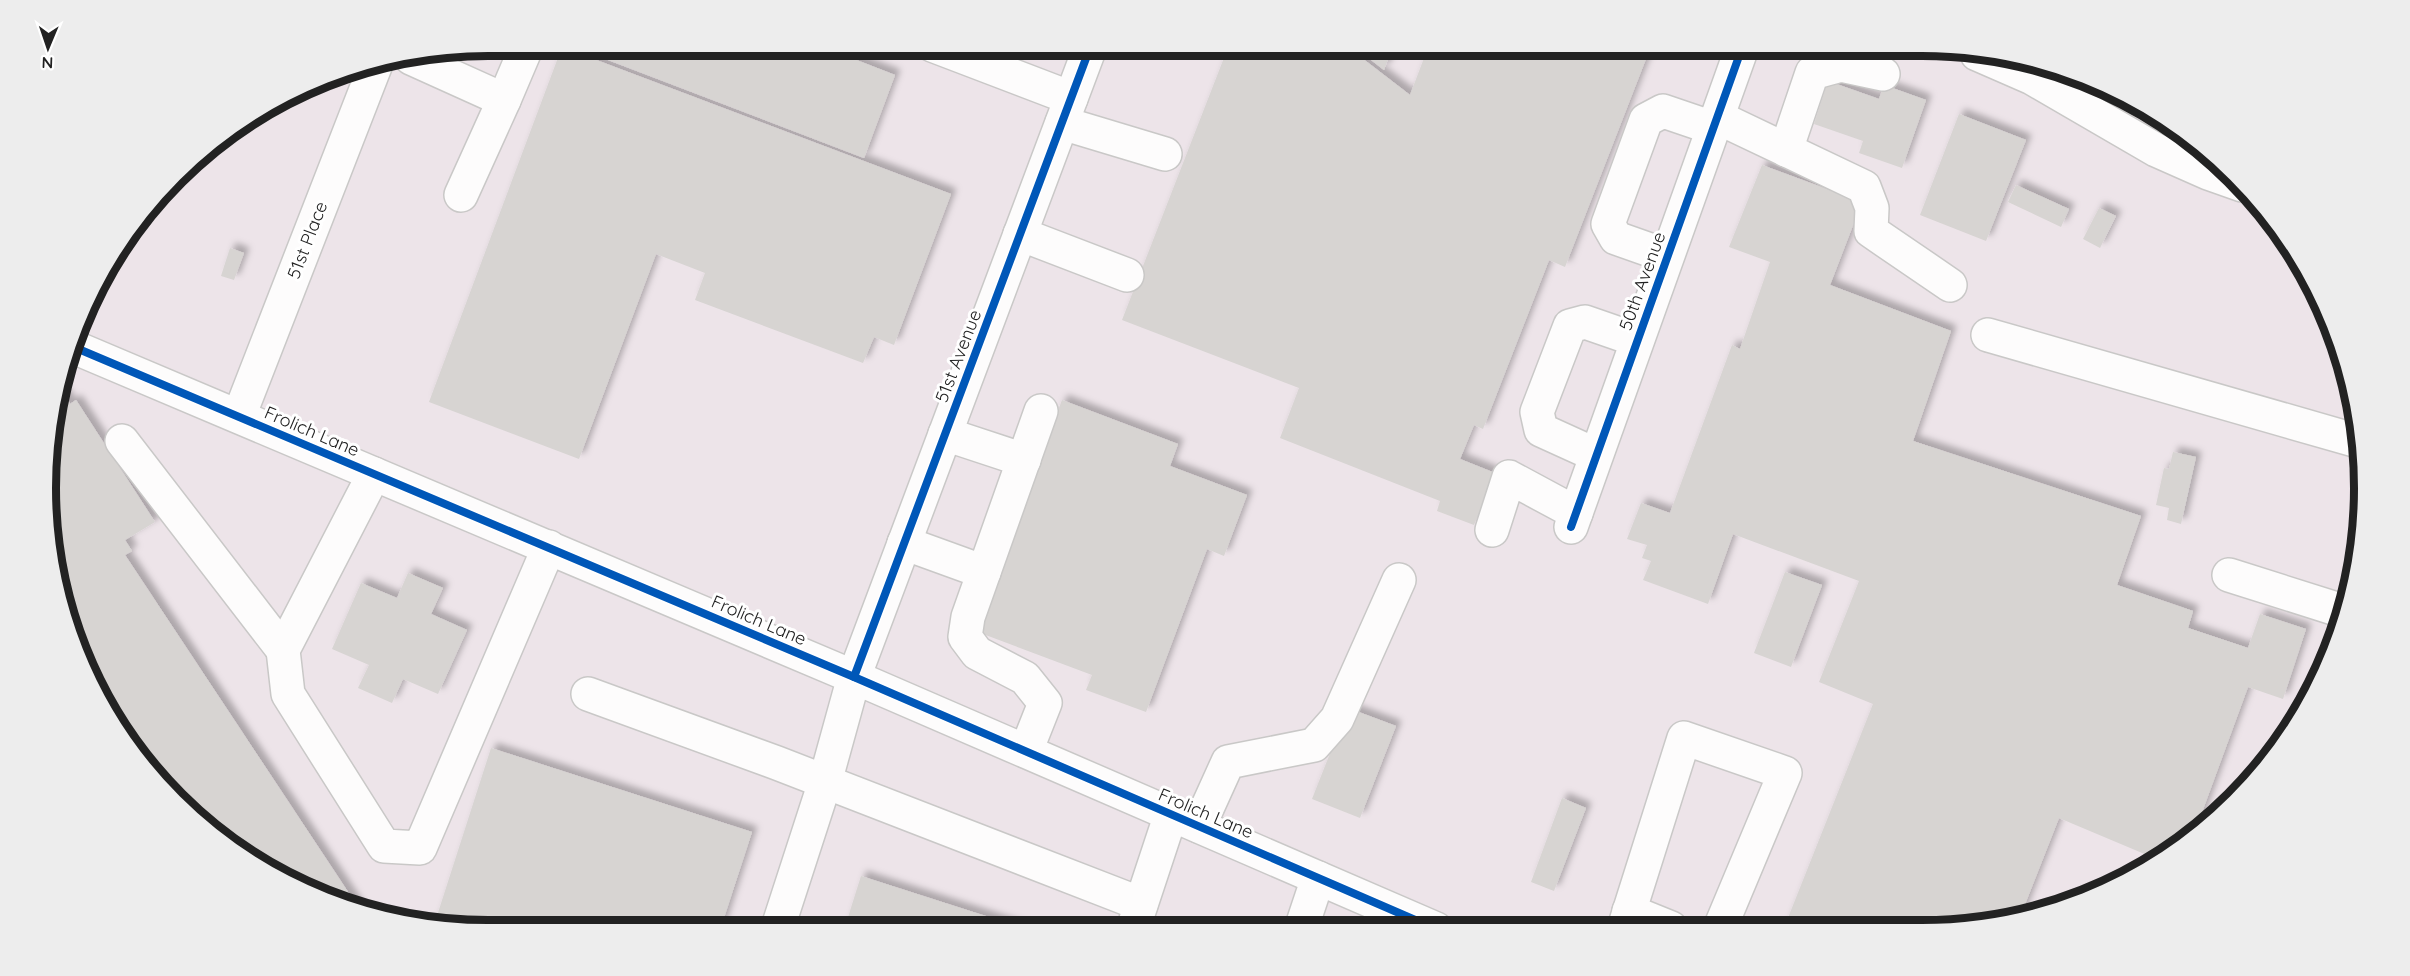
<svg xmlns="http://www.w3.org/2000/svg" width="2410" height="976" font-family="Quicksand,sans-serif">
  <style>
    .industrial { fill: #ede4e9 }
    .building { fill: #d7d4d2; filter: url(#shadow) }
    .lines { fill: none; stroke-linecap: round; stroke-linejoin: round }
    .minor-casing { stroke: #c9c8c7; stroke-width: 36 }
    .minor { stroke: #fdfcfc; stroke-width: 33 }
    .cycleway-casing { stroke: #fff; stroke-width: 11 }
    .cycleway { stroke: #0057b8; stroke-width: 8 }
    .labels { text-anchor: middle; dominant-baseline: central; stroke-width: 6; stroke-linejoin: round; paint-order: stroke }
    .street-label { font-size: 18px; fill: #222; stroke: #fff }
    .rim { fill: none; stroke: #222; stroke-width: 8 }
  </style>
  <defs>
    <filter id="shadow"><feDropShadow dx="5.5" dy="-5.5" stdDeviation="3" flood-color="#0004"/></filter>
  </defs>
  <rect width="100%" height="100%" fill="#f0eeeb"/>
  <path class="industrial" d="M488,45H1922L2064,68L2143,104L2214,155L2273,218L2319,292L2350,373L2364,457L2357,562L2341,632L2291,734L2214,821L2092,897L1980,927L488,931L346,908L219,840L126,740L112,720L79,657L54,575L49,430L68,346L104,267L196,155L267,104L345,69Z"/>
  <g class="building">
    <path d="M569,45H818L895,75L864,158Z"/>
    <path d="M1229,45H1345L1410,95L1429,45L1651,46L1565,267L1549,260L1483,429L1474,425L1460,459L1495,473L1474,525L1437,511L1440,501L1280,438L1299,388L1122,320Z"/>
    <path d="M1352,45H1393L1384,70Z"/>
    <path d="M562,47L951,194L894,345L874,337L863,363L695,300L705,273L656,254L579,459L429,402Z"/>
    <path d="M1828,81L1879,99L1884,85L1926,100L1902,168L1859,153L1863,141L1814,124Z"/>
    <path d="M1959,114L2026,140L1986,241L1920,215Z"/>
    <path d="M1762,165L1862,202L1830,285L1951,331L1913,441L2141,516L2117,585L2193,611L2188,628L2248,648L2260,614L2306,629L2283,699L2248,687L2194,834L2154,858L2059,818L2020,917L1980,927L1784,928L1873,704L1819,682L1859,581L1733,534L1708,604L1643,580L1651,561L1642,558L1647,545L1627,539L1641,503L1670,513L1732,345L1740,349L1770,262L1729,247Z"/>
    <path d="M2016,185L2069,209L2061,227L2008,202Z"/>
    <path d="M2099,208L2116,216L2100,248L2083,239Z"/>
    <path d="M230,248L244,253L234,280L221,276Z"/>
    <path d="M58,392L66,395L70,404L76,400L155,522L125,540L132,551L125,555L360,910L346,908L219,840L119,734L79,657L54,575L49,430Z"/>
    <path d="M1062,400L1178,444L1170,466L1247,495L1224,556L1207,549L1146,712L1086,690L1092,675L975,631Z"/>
    <path d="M2173,452L2196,457L2181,524L2167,520L2169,508L2156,505L2164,468L2169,469Z"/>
    <path d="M1785,572L1822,585L1791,667L1754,653Z"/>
    <path d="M408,573L443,588L431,614L467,630L438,694L403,679L392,703L358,688L369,665L332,649L361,583L397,598Z"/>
    <path d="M1348,708L1396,726L1360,818L1312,799Z"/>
    <path d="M491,748L752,832L720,930L488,931L432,922L436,919Z"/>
    <path d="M1562,798L1586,808L1554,891L1531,882Z"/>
    <path d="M861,876L1026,929V930H844Z"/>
  </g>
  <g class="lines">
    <defs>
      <g id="minor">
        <path d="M932,45L1071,98"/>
        <path d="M1977,54L2032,78L2156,150L2208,173L2242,185"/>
        <path d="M411,58L504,100L461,195"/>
        <path d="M504,100L524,53"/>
        <path d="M1717,117L1864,187L1872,208L1871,231L1950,285"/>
        <path d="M1062,123L1165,154"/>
        <path d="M1786,150L1812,73L1841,65L1883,74"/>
        <path d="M1020,234L1127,275"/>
        <path d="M1667,256L1616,238L1608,224L1646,120L1663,111L1713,128"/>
        <path d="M1988,335L2361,442"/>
        <path d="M69,345L854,677L1436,929"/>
        <path d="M239,416L376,64"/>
        <path d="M945,434L1024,460"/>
        <path d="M122,441L283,650"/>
        <path d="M1596,455L1541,430L1537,412L1570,326L1585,322L1637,340"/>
        <path d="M374,474L283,650L288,694L384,846L420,848L549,547"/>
        <path d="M1571,527L1743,45"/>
        <path d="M1492,530L1509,477L1576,513"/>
        <path d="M904,543L984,572"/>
        <path d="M2229,575L2346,612"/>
        <path d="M588,694L777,763L1141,904"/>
        <path d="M1026,751L1045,703L1025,678L977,653L965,637L968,617L1041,411"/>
        <path d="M1199,826L1228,762L1314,745L1337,719L1399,580"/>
        <path d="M1629,911L1671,928"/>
        <path d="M1624,928L1684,738L1785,773L1720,928"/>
        <path d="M1133,929L1171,814"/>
        <path d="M1301,929L1318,878"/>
        <path d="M777,930L825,782L854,677L1091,45"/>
      </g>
    </defs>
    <use href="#minor" class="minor-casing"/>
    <use href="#minor" class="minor"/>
    <defs>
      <g id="cycleway">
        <path d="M69,345L854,677L1436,929"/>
        <path d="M1571,527L1743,45"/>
        <path d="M854,677L1091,45"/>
      </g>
    </defs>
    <use href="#cycleway" class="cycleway-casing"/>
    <use href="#cycleway" class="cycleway"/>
  </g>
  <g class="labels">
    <g class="street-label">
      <text transform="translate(307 240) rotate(-69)">51st Place</text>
      <text transform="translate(1642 281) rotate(-70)">50th Avenue</text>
      <text transform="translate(958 356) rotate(-69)">51st Avenue</text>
      <text transform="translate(312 431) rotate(23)">Frolich Lane</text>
      <text transform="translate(759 620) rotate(23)">Frolich Lane</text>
      <text transform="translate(1206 813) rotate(23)">Frolich Lane</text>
    </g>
  </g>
  <path d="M0 0H2410V976H0ZM488 56H1922A432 432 0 0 1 2354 488V488A432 432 0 0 1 1922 920H488A432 432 0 0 1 56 488V488A432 432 0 0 1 488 56Z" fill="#ededed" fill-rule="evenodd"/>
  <path class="rim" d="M488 56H1922A432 432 0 0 1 2354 488V488A432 432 0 0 1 1922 920H488A432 432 0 0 1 56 488V488A432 432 0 0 1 488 56Z"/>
  <g transform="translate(48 48) rotate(182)" stroke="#ffffff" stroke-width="4.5" paint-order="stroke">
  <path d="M0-4.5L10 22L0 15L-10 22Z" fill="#222222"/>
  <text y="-9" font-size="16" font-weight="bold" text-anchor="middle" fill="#222222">N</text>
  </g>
</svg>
